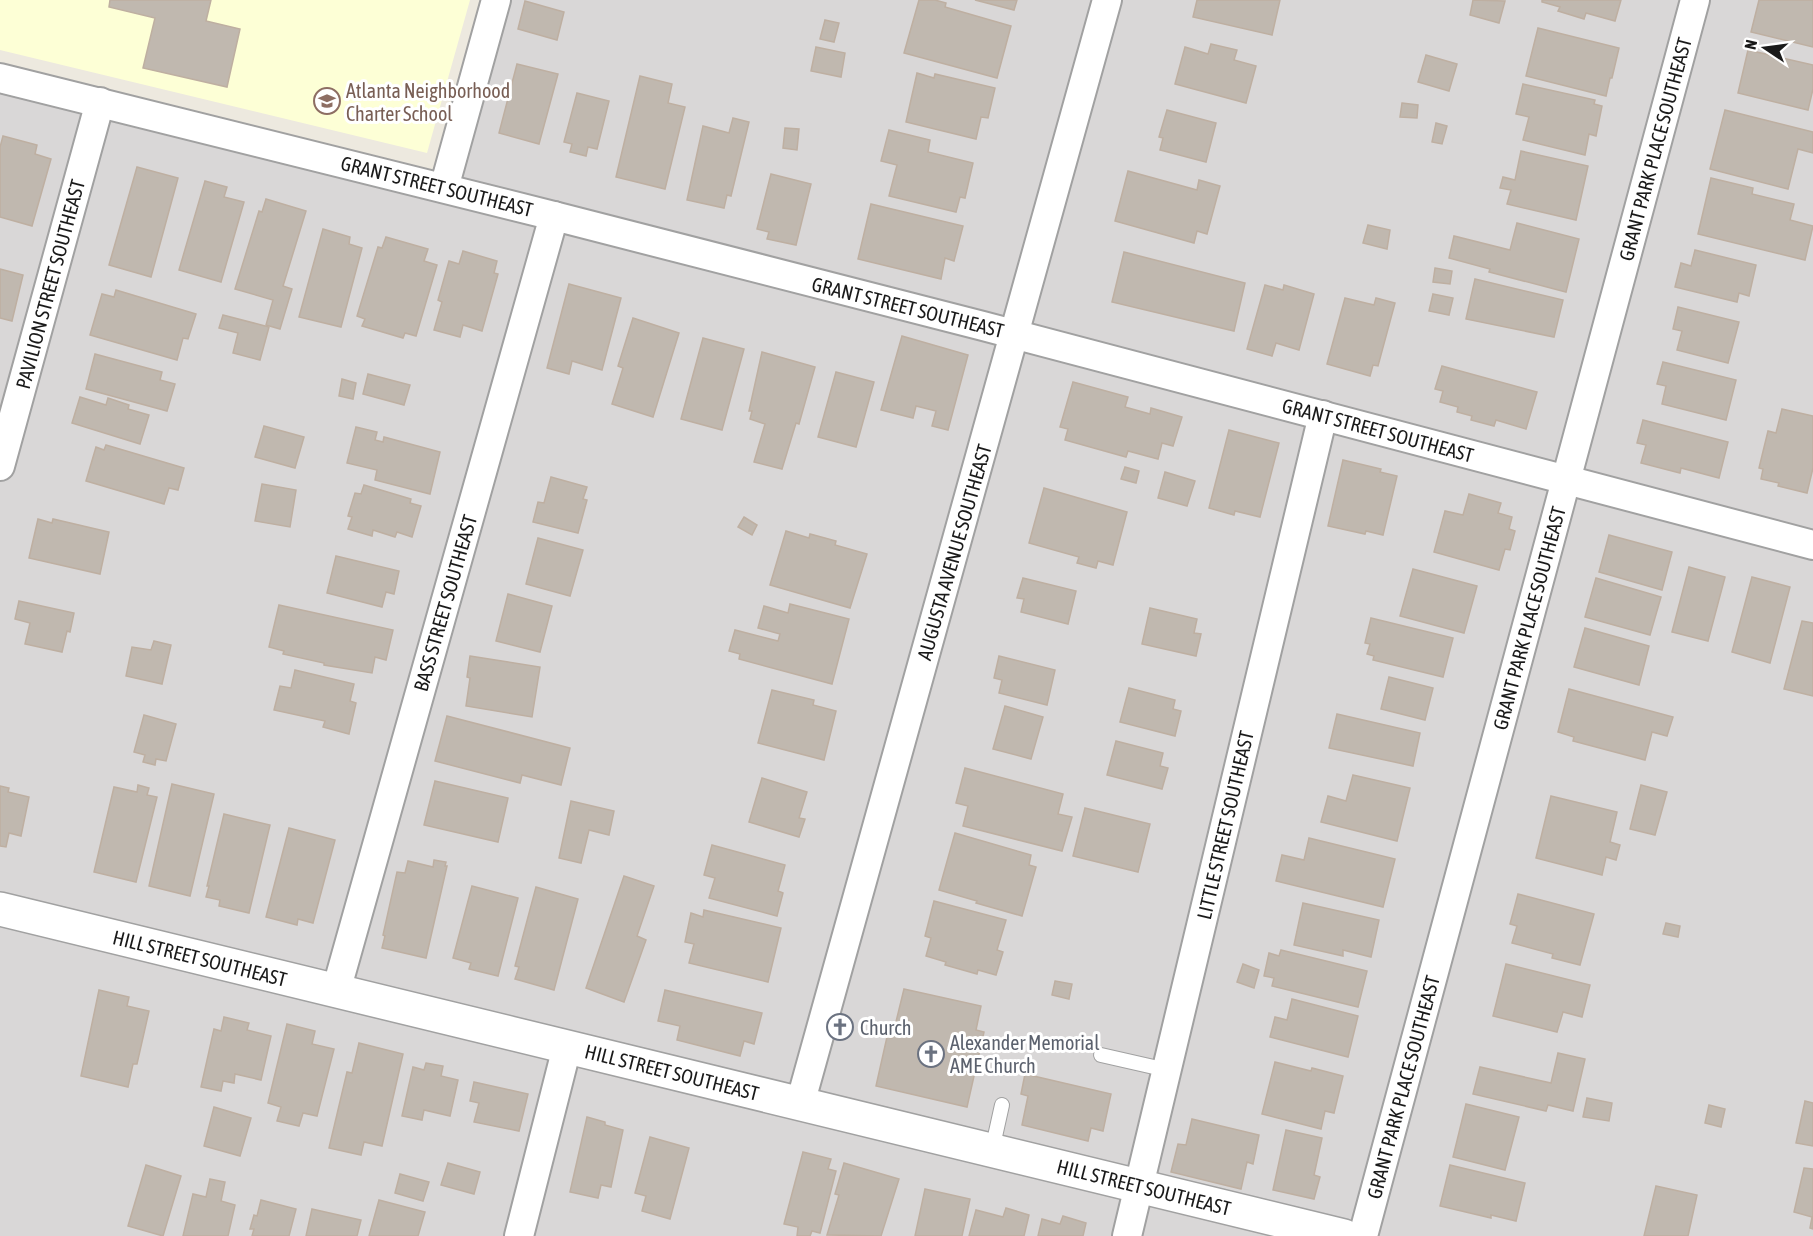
<svg xmlns="http://www.w3.org/2000/svg" width="1813" height="1236" font-family="'Asap Condensed',sans-serif">
  <style>
    .residential { fill: #d9d7d7 }
    .education { fill: #fdffd6 }
    .building { fill: #c0b8af; stroke: #beafa1; stroke-width: 1.5 }
    .lines { fill: none; stroke-linecap: round; stroke-linejoin: round }
    .service-casing { stroke: #a1a1a1; stroke-width: 16 }
    .minor-casing { stroke: #a1a1a1; stroke-width: 32 }
    .tertiary-casing { stroke: #a1a1a1; stroke-width: 36 }
    .service { stroke: #fff; stroke-width: 14 }
    .minor { stroke: #fff; stroke-width: 28 }
    .tertiary { stroke: #fff; stroke-width: 33 }
    .labels { text-anchor: middle; dominant-baseline: central; stroke-width: 6; stroke-linejoin: round; paint-order: stroke }
    .education-label { font-size: 20px; fill: #785e54; stroke: #fff; text-anchor: start }
    .street-label { font-size: 20px; fill: #1a1a1a; stroke: #fff }
    .worship-label { font-size: 20px; fill: #5b616d; stroke: #fff; text-anchor: start }
  </style>
  <rect width="100%" height="100%" fill="#ede9df"/>
  <path class="residential" d="M496,0H1813V1236H0V79L444,188Z"/>
  <path class="education" d="M0,0H470L427,153L0,50Z"/>
  <g class="building">
    <path d="M110,0H211L206,21L240,29L227,87L143,68L155,18L109,7Z"/>
    <path d="M919,0H935L946,3L945,7L1011,26L997,78L904,53Z"/>
    <path d="M975,0H1017L1014,10Z"/>
    <path d="M1197,0H1280L1272,35L1193,17Z"/>
    <path d="M1473,0L1505,1L1499,23L1470,15Z"/>
    <path d="M1542,0H1621L1615,21L1586,13L1584,19L1558,11L1560,7L1542,2Z"/>
    <path d="M1759,0H1813V47L1751,32Z"/>
    <path d="M525,1L564,12L557,40L518,29Z"/>
    <path d="M825,20L839,23L834,42L820,39Z"/>
    <path d="M1538,28L1619,48L1612,78H1610L1606,96L1526,76Z"/>
    <path d="M1211,44L1237,50L1234,60L1256,66L1246,103L1175,84L1185,47L1208,54Z"/>
    <path d="M816,47L845,53L841,77L811,71Z"/>
    <path d="M1748,50L1813,65V89L1808,110L1738,93Z"/>
    <path d="M1426,55L1457,64L1449,91L1418,82Z"/>
    <path d="M517,64L558,74L539,144L499,133Z"/>
    <path d="M917,73L934,78L935,74L995,88L988,118L981,117L976,139L906,122Z"/>
    <path d="M640,76L672,84L668,103L685,107L665,189L616,177Z"/>
    <path d="M1523,84L1595,100L1594,104L1602,106L1596,136L1589,134L1585,155L1523,140L1529,117L1516,114Z"/>
    <path d="M577,93L609,101L597,149L588,147L586,156L570,152L572,144L564,142Z"/>
    <path d="M1402,103L1418,105L1417,118L1400,117Z"/>
    <path d="M1167,110L1216,123L1206,162L1160,150L1163,138L1159,137Z"/>
    <path d="M1725,110L1813,132V153L1798,149L1788,189L1710,169Z"/>
    <path d="M733,118L749,122L731,196L727,195L724,208L687,200L703,126L729,133Z"/>
    <path d="M1436,123L1447,126L1442,144L1432,142Z"/>
    <path d="M785,128L799,129L797,150L783,148Z"/>
    <path d="M889,130L930,140L928,152L973,163L965,198L960,197L956,212L889,196L897,165L881,161Z"/>
    <path d="M3,136L37,145L35,154L51,159L32,226L0,217V147Z"/>
    <path d="M1521,151L1588,166L1576,220L1507,204L1511,190L1500,188L1503,177L1515,180Z"/>
    <path d="M137,167L178,178L151,277L109,265Z"/>
    <path d="M1128,171L1197,190L1199,180L1220,186L1207,234L1197,231L1194,243L1115,221Z"/>
    <path d="M771,174L811,184L796,245L767,239L769,232L757,229Z"/>
    <path d="M1711,178L1753,188L1752,194L1794,204L1790,220L1813,226L1805,260L1698,234Z"/>
    <path d="M205,181L227,187L224,197L244,202L221,282L179,270Z"/>
    <path d="M266,199L306,211L283,286L292,289L280,329L266,325L273,300L235,289L259,211L262,212Z"/>
    <path d="M871,204L963,226L954,261L945,258L941,279L858,259Z"/>
    <path d="M1517,223L1579,239L1566,292L1489,272L1490,269L1449,258L1454,236L1510,250Z"/>
    <path d="M1368,225L1390,230L1387,249L1363,243Z"/>
    <path d="M323,229L350,237L349,244L362,248L341,327L299,317Z"/>
    <path d="M386,237L428,249L424,261L437,265L416,336L405,333L403,338L362,326L365,319L357,316L378,247L382,248Z"/>
    <path d="M1695,250L1756,265L1749,296L1739,293L1737,302L1675,287L1681,263L1691,266Z"/>
    <path d="M463,251L497,261L494,273L498,274L482,331L463,325L460,337L434,330L442,302L438,300L449,261L459,264Z"/>
    <path d="M1124,252L1245,283L1234,331L1112,302Z"/>
    <path d="M1435,268L1452,271L1450,284L1433,282Z"/>
    <path d="M0,269L23,275L12,321L0,318Z"/>
    <path d="M1475,279L1563,300L1554,337L1466,319Z"/>
    <path d="M569,284L621,298L602,370L572,361L569,374L547,368Z"/>
    <path d="M1265,285L1283,290L1284,285L1314,294L1299,350L1276,343L1272,356L1247,349Z"/>
    <path d="M116,290L196,314L188,339L183,338L177,360L90,335L102,294L114,297Z"/>
    <path d="M1433,294L1453,298L1449,315L1429,311Z"/>
    <path d="M1345,298L1374,305L1376,298L1395,303L1378,366L1373,365L1370,376L1327,364Z"/>
    <path d="M1678,307L1739,322L1728,363L1677,350L1682,331L1673,329Z"/>
    <path d="M223,315L269,327L260,360L233,353L238,333L219,328Z"/>
    <path d="M633,318L679,333L653,417L612,404L623,368L618,366Z"/>
    <path d="M902,336L968,355L948,430L932,426L936,411L916,406L913,418L881,410Z"/>
    <path d="M703,338L744,349L722,430L681,419Z"/>
    <path d="M762,352L815,367L799,424L796,423L782,469L754,462L765,424L750,419L752,411H749Z"/>
    <path d="M95,354L162,372L160,380L175,384L167,411L86,389Z"/>
    <path d="M1663,362L1736,380L1726,420L1662,404L1666,386L1657,384Z"/>
    <path d="M1442,366L1537,392L1526,429L1496,420L1494,426L1471,420L1472,416L1457,412L1458,407L1440,402L1443,391L1435,389Z"/>
    <path d="M836,372L874,382L856,447L818,437Z"/>
    <path d="M368,374L410,385L404,405L363,394Z"/>
    <path d="M342,379L356,383L353,399L339,396Z"/>
    <path d="M1073,382L1128,397L1125,407L1150,414L1151,408L1182,417L1173,446L1162,443L1158,459L1128,451L1126,457L1065,440L1068,429L1060,427Z"/>
    <path d="M80,397L106,405L108,398L129,405L128,409L149,415L140,444L72,423Z"/>
    <path d="M1782,409L1813,416V468L1807,493L1778,486L1779,483L1761,479L1763,469L1759,468L1768,431L1776,433Z"/>
    <path d="M1643,420L1728,442L1719,478L1681,468L1680,473L1641,463L1646,445L1637,443Z"/>
    <path d="M264,426L304,437L295,468L255,457Z"/>
    <path d="M356,427L377,432L375,440L383,442L384,437L440,452L430,494L375,480L377,470L347,463Z"/>
    <path d="M1229,430L1279,443L1260,517L1235,511L1234,515L1209,508Z"/>
    <path d="M106,445L184,468L178,490L169,488L164,504L86,481L96,447L104,450Z"/>
    <path d="M1343,460L1381,469L1380,472L1397,476L1383,535L1366,531L1365,534L1328,526Z"/>
    <path d="M1125,467L1139,471L1136,483L1121,479Z"/>
    <path d="M1165,472L1195,481L1187,506L1158,498Z"/>
    <path d="M551,477L587,487L583,499L587,500L578,533L533,522L538,502L544,503Z"/>
    <path d="M262,484L296,490L290,527L255,521Z"/>
    <path d="M364,485L411,499L410,503L421,506L412,537L397,532L395,537L373,530L372,536L348,529L352,517L348,516L355,493L361,494Z"/>
    <path d="M1044,488L1127,512L1113,565L1098,561L1096,568L1077,563L1079,557L1029,543Z"/>
    <path d="M1469,494L1501,503L1498,513L1512,517L1509,529L1515,531L1510,550L1505,549L1499,570L1434,552L1445,511L1463,515Z"/>
    <path d="M744,517L757,525L752,535L738,527Z"/>
    <path d="M38,519L52,523L53,519L109,532L100,574L29,558Z"/>
    <path d="M786,531L809,538L810,534L836,541L835,545L867,554L850,608L770,585Z"/>
    <path d="M1609,535L1672,552L1662,590L1599,572Z"/>
    <path d="M538,538L583,550L570,596L526,584Z"/>
    <path d="M336,556L399,571L394,594L386,592L382,607L327,593Z"/>
    <path d="M1689,567L1725,577L1708,641L1672,632Z"/>
    <path d="M1413,569L1477,586L1464,633L1400,616Z"/>
    <path d="M1752,577L1790,587L1770,663L1732,652Z"/>
    <path d="M1023,578L1076,591L1068,624L1021,612L1024,599L1017,598Z"/>
    <path d="M1596,578L1661,597L1650,635L1585,617Z"/>
    <path d="M508,594L552,606L540,652L496,641Z"/>
    <path d="M19,601L74,613L70,632L67,631L62,652L25,644L30,623L15,619Z"/>
    <path d="M790,604L849,619L832,684L739,659L740,654L729,651L735,630L778,641L780,634L758,628L764,606L788,613Z"/>
    <path d="M279,605L393,630L386,660L375,657L372,673L324,665V663L283,654L284,651L269,647Z"/>
    <path d="M1150,608L1197,619L1194,633L1201,634L1196,656L1142,644Z"/>
    <path d="M1371,618L1453,638L1443,677L1373,660L1374,656L1367,654L1370,644L1365,643Z"/>
    <path d="M1802,621L1813,623V696L1784,689Z"/>
    <path d="M1585,628L1649,646L1639,685L1574,667Z"/>
    <path d="M154,641L171,645L162,684L126,676L132,647L151,650Z"/>
    <path d="M470,656L540,667L532,717L466,706L470,678L467,677Z"/>
    <path d="M999,656L1055,670L1047,705L999,693L1002,680L994,678Z"/>
    <path d="M295,670L354,684L350,701L356,703L349,734L323,727L325,721L274,710L280,686L291,688Z"/>
    <path d="M1389,677L1433,688L1425,720L1381,709Z"/>
    <path d="M1129,688L1175,700L1173,709L1181,711L1175,736L1120,722Z"/>
    <path d="M1569,689L1673,717L1667,736L1652,732L1645,760L1573,741L1574,737L1558,732Z"/>
    <path d="M772,690L814,700L813,705L836,711L824,760L758,743Z"/>
    <path d="M1005,706L1043,717L1031,759L993,749Z"/>
    <path d="M1337,714L1420,733L1413,766L1329,748Z"/>
    <path d="M144,715L176,724L166,761L156,759L155,765L143,762L145,755L134,752Z"/>
    <path d="M447,716L570,748L561,785L522,775L520,783L435,761Z"/>
    <path d="M1116,741L1163,753L1160,766L1168,768L1162,789L1107,775Z"/>
    <path d="M965,768L1063,794L1058,814L1072,817L1062,851L963,826L968,806L956,803Z"/>
    <path d="M1353,775L1410,788L1397,841L1321,822L1328,796L1346,801Z"/>
    <path d="M762,778L807,792L799,818L805,819L799,837L749,822Z"/>
    <path d="M435,781L508,798L498,842L424,825Z"/>
    <path d="M172,784L214,794L190,896L149,886Z"/>
    <path d="M138,785L149,788L147,795L157,797L136,882L94,872L114,787L137,792Z"/>
    <path d="M1641,785L1667,792L1655,835L1630,829Z"/>
    <path d="M0,786L9,788L8,792L29,797L21,836L9,833L6,847L0,846Z"/>
    <path d="M1551,796L1617,812L1610,842L1620,845L1616,860L1606,857L1602,875L1536,858Z"/>
    <path d="M571,801L614,811L609,835L589,830L581,863L559,858Z"/>
    <path d="M1085,808L1150,824L1138,872L1073,856Z"/>
    <path d="M224,814L270,825L249,913L219,906L220,900L206,897L209,886H207Z"/>
    <path d="M289,828L335,840L313,923L298,919L297,925L266,917Z"/>
    <path d="M955,833L1031,855L1029,865L1036,867L1022,916L976,903L977,901L939,890Z"/>
    <path d="M1309,838L1395,859L1383,907L1276,881L1282,855L1304,860Z"/>
    <path d="M712,845L785,865L778,891L783,893L777,916L709,898L715,878L704,875Z"/>
    <path d="M434,860L446,862L445,866H447L426,958L382,948L385,936L383,935L397,872L405,873L408,861L433,867Z"/>
    <path d="M624,876L654,886L637,936L646,940L624,1002L586,988Z"/>
    <path d="M472,886L518,898L498,976L469,969L471,963L453,958Z"/>
    <path d="M536,887L578,899L554,990L515,979L519,967L515,966Z"/>
    <path d="M1518,894L1594,914L1580,965L1552,958L1553,954L1512,943L1517,926L1510,924Z"/>
    <path d="M934,901L1006,920L997,950L1003,952L996,975L978,970L977,974L945,965L946,962L926,956L931,938L925,936Z"/>
    <path d="M1303,903L1379,920L1371,957L1343,950V956L1294,945Z"/>
    <path d="M704,910L781,928L768,982L689,963L694,944L685,942L691,913L703,917Z"/>
    <path d="M1666,923L1680,926L1678,937L1663,934Z"/>
    <path d="M1281,950L1367,971L1358,1007L1272,986L1274,978L1264,976L1269,953L1279,956Z"/>
    <path d="M1243,964L1259,970L1254,988L1237,982Z"/>
    <path d="M1506,964L1590,985L1582,1017L1563,1012L1557,1032L1493,1016Z"/>
    <path d="M1055,981L1072,984L1069,999L1052,995Z"/>
    <path d="M904,989L981,1006L976,1030L984,1032L967,1107L876,1086L887,1037L892,1038Z"/>
    <path d="M99,990L129,997L127,1006L149,1011L137,1064H133L128,1087L81,1076Z"/>
    <path d="M665,990L762,1013L754,1044L744,1041L740,1056L677,1040L680,1026L658,1021Z"/>
    <path d="M1292,999L1358,1016L1348,1057L1270,1037L1275,1017L1287,1020Z"/>
    <path d="M224,1017L249,1023L247,1030L271,1036L261,1080L235,1074L234,1083L223,1081L221,1091L201,1087L214,1029L221,1031Z"/>
    <path d="M287,1024L315,1031L312,1044L334,1049L317,1116L303,1113L299,1126L277,1121L281,1107L268,1103Z"/>
    <path d="M359,1043L403,1054L382,1146L364,1142L361,1155L329,1148L347,1072L352,1073Z"/>
    <path d="M1558,1053L1585,1059L1573,1111L1548,1105L1546,1111L1473,1094L1480,1067L1551,1083Z"/>
    <path d="M1275,1062L1311,1071L1312,1068L1343,1076L1334,1113L1325,1111L1321,1129L1262,1114Z"/>
    <path d="M426,1063L443,1066L441,1076L458,1080L450,1116L424,1110L422,1120L402,1116L413,1067L424,1070Z"/>
    <path d="M1025,1074L1111,1094L1103,1131L1091,1128L1088,1141L1022,1125L1028,1096L1021,1094Z"/>
    <path d="M474,1082L528,1094L519,1131L474,1122L479,1103L470,1101Z"/>
    <path d="M1587,1098L1612,1103L1609,1121L1583,1117Z"/>
    <path d="M1805,1101L1813,1103V1146L1796,1143Z"/>
    <path d="M1466,1104L1519,1117L1505,1170L1453,1157Z"/>
    <path d="M1709,1105L1725,1109L1721,1127L1705,1123Z"/>
    <path d="M214,1107L251,1118L240,1156L204,1146Z"/>
    <path d="M587,1117L605,1122V1125L623,1130L611,1187L601,1185L598,1198L570,1192Z"/>
    <path d="M1192,1119L1259,1135L1253,1164L1247,1162L1241,1189L1171,1172L1178,1144L1186,1145Z"/>
    <path d="M1286,1130L1322,1138L1314,1175L1320,1177L1314,1199L1273,1190Z"/>
    <path d="M650,1137L689,1148L670,1219L642,1211L646,1196L635,1193Z"/>
    <path d="M803,1152L831,1159L828,1169L836,1171L820,1233L812,1231L810,1236H797L798,1227L784,1224Z"/>
    <path d="M448,1163L480,1172L474,1194L441,1185Z"/>
    <path d="M844,1163L899,1179L881,1236L827,1235L839,1195L835,1194Z"/>
    <path d="M146,1165L181,1176L163,1236L128,1226Z"/>
    <path d="M1450,1165L1525,1183L1516,1221L1491,1215V1218L1440,1206Z"/>
    <path d="M1804,1168L1813,1169V1229L1810,1228L1812,1217L1794,1212Z"/>
    <path d="M400,1174L429,1182L423,1201L395,1193Z"/>
    <path d="M210,1179L225,1182L221,1201L235,1205L228,1236H183L193,1194L206,1197Z"/>
    <path d="M1656,1186L1697,1195L1688,1236H1644Z"/>
    <path d="M925,1189L970,1199L962,1236H915Z"/>
    <path d="M261,1200L296,1209L289,1236H252L254,1229H250L254,1215L257,1216Z"/>
    <path d="M379,1200L425,1212L418,1236H369Z"/>
    <path d="M1006,1208L1029,1215L1024,1236H969L976,1210L1003,1217Z"/>
    <path d="M312,1209L361,1220L357,1236H306Z"/>
    <path d="M1063,1216L1086,1223L1083,1236H1038L1042,1219L1060,1224Z"/>
  </g>
  <g class="lines">
    <defs>
      <g id="service">
        <path d="M1101,1055L1167,1070"/>
        <path d="M992,1150L1002,1105"/>
      </g>
      <g id="minor">
        <path d="M0,78L554,216L983,326L1813,545"/>
        <path d="M444,188L496,0"/>
        <path d="M0,466L100,102"/>
        <path d="M336,991L554,216"/>
        <path d="M800,1104L1107,0"/>
        <path d="M519,1236L567,1047"/>
        <path d="M1127,1236L1323,415"/>
        <path d="M1363,1236L1695,0"/>
      </g>
      <path id="tertiary" d="M0,909L1344,1236"/>
    </defs>
    <use href="#service" class="service-casing"/>
    <use href="#minor" class="minor-casing"/>
    <use href="#tertiary" class="tertiary-casing"/>
    <use href="#service" class="service"/>
    <use href="#minor" class="minor"/>
    <use href="#tertiary" class="tertiary"/>
  </g>
  <defs>
    <symbol id="school-ring" viewBox="-11 -11 22 22"><circle r="9.5" fill="#fff" stroke="#8d6e63" stroke-width="1.5"/><path d="M0-5L7-2L0 1L-7-2ZM-4 1L0 2.5L4 1V4Q0 6-4 4Z" fill="#8d6e63"/></symbol>
    <symbol id="church-ring" viewBox="-11 -11 22 22"><circle r="9.5" fill="#fff" stroke="#6b7280" stroke-width="1.5"/><path d="M-1.2-6h2.4v3.5h3.3v2.4h-3.3V6h-2.4V-.1h-3.3v-2.4h3.3Z" fill="#6b7280"/></symbol>
  </defs>
  <g fill-rule="evenodd">
    <use href="#school-ring" x="312" y="86" width="30" height="30"/>
    <use href="#church-ring" x="825" y="1012" width="30" height="30"/>
    <use href="#church-ring" x="916" y="1039" width="30" height="30"/>
  </g>
  <g class="labels">
    <g class="education-label">
      <text x="346" y="90">Atlanta Neighborhood<tspan x="346" dy="23">Charter School</tspan></text>
    </g>
    <g class="street-label">
      <text transform="translate(1655 149) rotate(-75)">GRANT PARK PLACE SOUTHEAST</text>
      <text transform="translate(437 186) rotate(14)">GRANT STREET SOUTHEAST</text>
      <text transform="translate(50 284) rotate(-75)">PAVILION STREET SOUTHEAST</text>
      <text transform="translate(908 307) rotate(14)">GRANT STREET SOUTHEAST</text>
      <text transform="translate(1378 430) rotate(15)">GRANT STREET SOUTHEAST</text>
      <text transform="translate(954 552) rotate(-74)">AUGUSTA AVENUE SOUTHEAST</text>
      <text transform="translate(445 603) rotate(-74)">BASS STREET SOUTHEAST</text>
      <text transform="translate(1529 618) rotate(-75)">GRANT PARK PLACE SOUTHEAST</text>
      <text transform="translate(1225 825) rotate(-77)">LITTLE STREET SOUTHEAST</text>
      <text transform="translate(200 958) rotate(14)">HILL STREET SOUTHEAST</text>
      <text transform="translate(672 1072) rotate(14)">HILL STREET SOUTHEAST</text>
      <text transform="translate(1403 1087) rotate(-75)">GRANT PARK PLACE SOUTHEAST</text>
      <text transform="translate(1144 1187) rotate(14)">HILL STREET SOUTHEAST</text>
    </g>
    <g class="worship-label">
      <text x="860" y="1027">Church</text>
      <text x="950" y="1042">Alexander Memorial<tspan x="950" dy="23">AME Church</tspan></text>
    </g>
  </g>
  <g transform="translate(1765 48) rotate(283)" stroke="#ffffff" stroke-width="4.5" paint-order="stroke">
  <path d="M0-4.5L10 22L0 15L-10 22Z" fill="#1a1a1a"/>
  <text y="-9" font-size="16" font-weight="bold" text-anchor="middle" fill="#1a1a1a">N</text>
  </g>
</svg>
